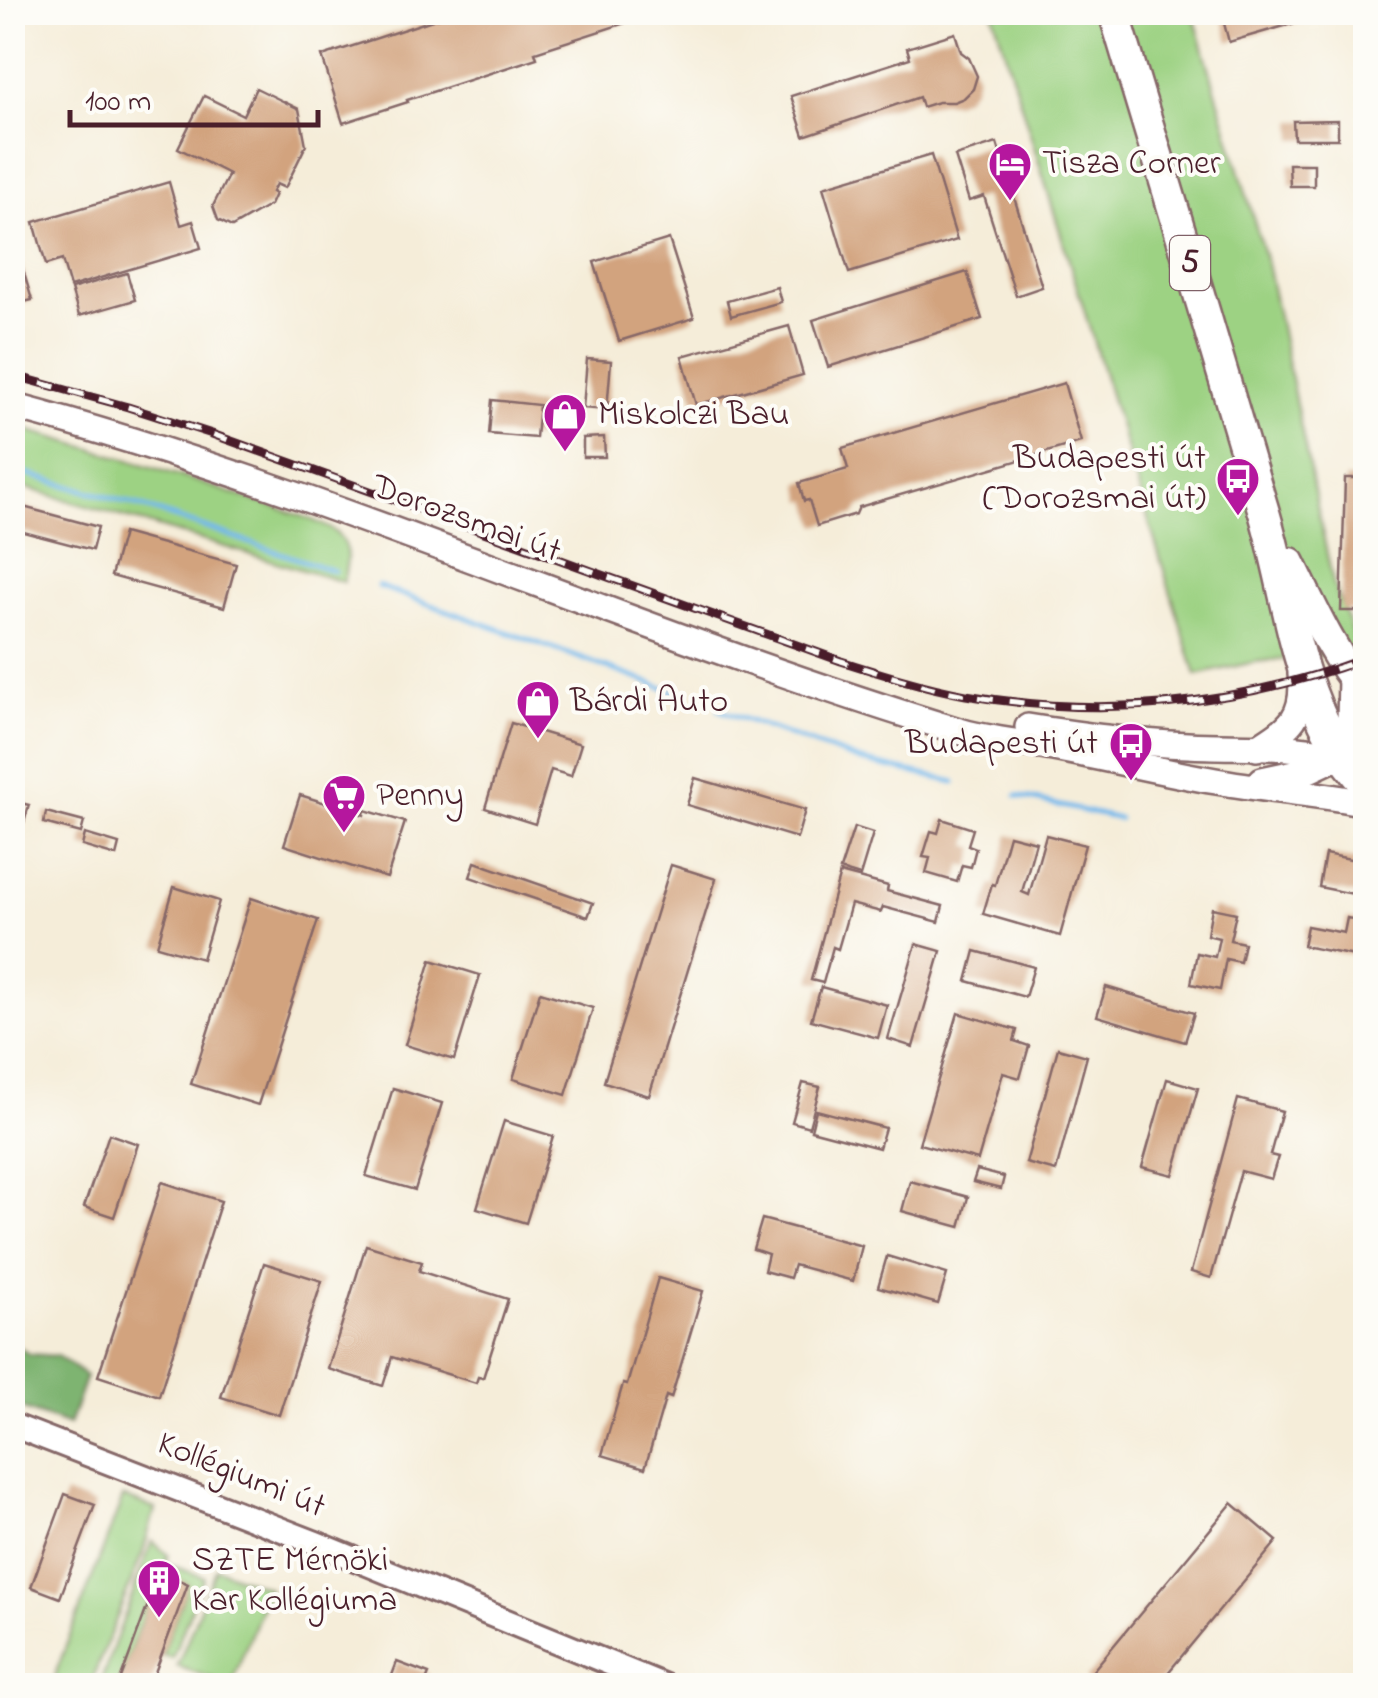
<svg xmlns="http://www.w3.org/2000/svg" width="1378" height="1698" font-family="'Indie Flower',sans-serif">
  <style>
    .green { fill: #9dd283; stroke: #747857; stroke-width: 2.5 }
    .forest { fill: #7eb471; stroke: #646a4e; stroke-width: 2.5 }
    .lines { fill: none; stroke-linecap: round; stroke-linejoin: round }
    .stream { stroke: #74b9eb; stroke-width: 5 }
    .building { fill: #d2a37e }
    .tertiary-casing { stroke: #866768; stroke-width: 28 }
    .secondary-casing { stroke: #866768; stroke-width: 30 }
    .primary-casing { stroke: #866768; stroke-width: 35 }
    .tertiary { stroke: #fff; stroke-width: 22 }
    .secondary { stroke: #fff; stroke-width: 25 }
    .primary { stroke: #fff; stroke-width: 30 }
    .rail-casing { stroke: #4a1f2b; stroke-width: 9 }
    .rail { stroke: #fdfcf7; stroke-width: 5; stroke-dasharray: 15; stroke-linecap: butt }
    .labels { text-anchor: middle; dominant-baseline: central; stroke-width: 8; stroke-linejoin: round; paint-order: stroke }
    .shield { fill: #fdfcf7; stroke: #806168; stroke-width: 2.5 }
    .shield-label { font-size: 32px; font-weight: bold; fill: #4a1f2b }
    .poi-label { font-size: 35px; fill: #4a1f2b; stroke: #fdfcf7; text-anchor: start }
    .street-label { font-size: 35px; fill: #4a1f2b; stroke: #fdfcf7 }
  </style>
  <rect width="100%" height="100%" fill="#fdfcf7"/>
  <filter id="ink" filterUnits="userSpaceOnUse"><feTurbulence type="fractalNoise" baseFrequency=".01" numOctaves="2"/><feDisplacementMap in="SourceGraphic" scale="20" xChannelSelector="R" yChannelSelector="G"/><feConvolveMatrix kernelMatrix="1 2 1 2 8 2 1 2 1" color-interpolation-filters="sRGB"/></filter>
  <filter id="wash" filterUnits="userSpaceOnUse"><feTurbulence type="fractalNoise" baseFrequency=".0048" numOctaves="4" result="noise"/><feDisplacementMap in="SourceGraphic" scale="40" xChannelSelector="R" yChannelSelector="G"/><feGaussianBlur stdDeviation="2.25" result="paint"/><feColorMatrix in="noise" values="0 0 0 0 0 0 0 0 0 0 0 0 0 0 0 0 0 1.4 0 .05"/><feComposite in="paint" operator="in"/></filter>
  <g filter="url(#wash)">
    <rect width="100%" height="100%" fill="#f5edd9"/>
    <g class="green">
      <path d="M993,13H1193L1268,268L1333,583L1359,651L1255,662L1196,675Z"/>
      <path d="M12,426C92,448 171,472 249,499C271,506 318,519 335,532C352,546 347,565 343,582L13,484Z"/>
      <path d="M123,1497L155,1509L143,1552L90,1685H51Z"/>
      <path d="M152,1541L168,1555L165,1563L204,1577L172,1658L162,1655L188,1584L159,1573L118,1685L99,1686Z"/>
      <path d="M216,1568L269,1588L231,1685L177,1666Z"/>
    </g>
    <path class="forest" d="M13,1343L29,1354L57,1356L86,1376L69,1425L13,1405Z"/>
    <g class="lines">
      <g class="stream">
        <path d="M12,470L140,506L334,571"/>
        <path d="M378,586L675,692"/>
        <path d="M719,710L861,761L955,782"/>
        <path d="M1017,796L1119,819"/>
      </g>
    </g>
    <g id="blocks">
      <g class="building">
        <path d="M457,12H655L656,13L535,52L537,58L407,100L408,102L343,123L322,56Z"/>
        <path d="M1221,12H1326V14L1229,42Z"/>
        <path d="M955,33L961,52L969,58L977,76L973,89L964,98L954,102H938L922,107L919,97L804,136L791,96L910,58L907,48Z"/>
        <path d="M256,88L299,109L306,145L285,188L276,184L272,192L275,194L270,205L232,227L218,220L213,206L229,174L178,148L204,96L243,115Z"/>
        <path d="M1338,120V139H1294L1293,121Z"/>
        <path d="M997,143L1042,287L1016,296L984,196L969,201L955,156Z"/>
        <path d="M931,155L957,240L849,273L823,187Z"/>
        <path d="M1289,164H1314V186H1290Z"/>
        <path d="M169,182L181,225L193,221L201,248L70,287L62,260L46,265L34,222Z"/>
        <path d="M669,239L694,318L619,341L594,262Z"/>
        <path d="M21,263L32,300L12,305V265Z"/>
        <path d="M967,272L982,319L828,367L813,320Z"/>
        <path d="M127,273L135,300L79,316L71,289Z"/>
        <path d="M777,287L781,302L731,316L727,301Z"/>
        <path d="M789,326L803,375L696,405L682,356Z"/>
        <path d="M587,359L611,361L607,410L583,408Z"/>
        <path d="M1064,383L1081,442L859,507L856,514L817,526L809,500L804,501L799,483L848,469L842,448Z"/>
        <path d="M492,400L539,405L536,438L489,434Z"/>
        <path d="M604,437L605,457H583V438Z"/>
        <path d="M1345,478H1366V611H1341Z"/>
        <path d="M12,504L98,527L92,550L12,529Z"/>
        <path d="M123,533L236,564L224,607L111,576Z"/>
        <path d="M511,723L581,744L571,776L551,770L535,824L485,808Z"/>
        <path d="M695,778L805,810L797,838L687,805Z"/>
        <path d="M300,795L364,815L365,810L405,822L387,878L284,845Z"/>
        <path d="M12,801L29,805L22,830L12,827Z"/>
        <path d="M46,812L84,822L81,833L44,823Z"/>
        <path d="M942,819L973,829L968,845L976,848L971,867L962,865L957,882L926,873L930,858L923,857L931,831L938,833Z"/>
        <path d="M854,827L873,833L860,876L840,870Z"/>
        <path d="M85,834L119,844L116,856L82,846Z"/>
        <path d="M1009,835L1036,842L1022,892L1029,895L1046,835L1085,845L1060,936L983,914L992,884L995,885Z"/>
        <path d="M1325,854L1366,862L1363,896L1319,887Z"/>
        <path d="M475,862L593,903L588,917L470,877Z"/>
        <path d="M671,865L716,879L649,1096L604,1082Z"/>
        <path d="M840,873L888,886L887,891L943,906L939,922L883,907L881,912L851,904L838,949L833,947L823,983L811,980Z"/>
        <path d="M174,887L219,901L202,959L157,946Z"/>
        <path d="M251,898L318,920L258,1105L191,1084Z"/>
        <path d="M1212,908L1236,913L1230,940L1244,943L1240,962L1226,959L1220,990L1191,984L1197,953L1215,957L1219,938L1207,935Z"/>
        <path d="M1347,918L1366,922L1360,957L1303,946L1307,926L1344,933Z"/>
        <path d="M916,944L941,951L913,1047L888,1039Z"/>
        <path d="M975,951L1034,967L1025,997L967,981Z"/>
        <path d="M431,960L480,975L454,1060L405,1045Z"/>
        <path d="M821,987L887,1005L878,1038L811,1020Z"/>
        <path d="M1106,987L1194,1013L1185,1042L1097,1016Z"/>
        <path d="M540,992L593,1008L566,1095L513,1079Z"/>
        <path d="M958,1013L1017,1030L1014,1041L1029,1046L1020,1078L1003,1073L978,1160L919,1144Z"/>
        <path d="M1058,1048L1087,1056L1056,1171L1026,1163Z"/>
        <path d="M1167,1079L1198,1088L1173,1175L1142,1167Z"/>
        <path d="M803,1083L820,1087L809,1127L792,1122Z"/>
        <path d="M393,1088L442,1103L415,1190L366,1176Z"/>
        <path d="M1238,1099L1282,1111L1270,1155L1278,1157L1271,1179L1241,1171L1211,1278L1191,1272Z"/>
        <path d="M816,1110L885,1128L879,1148L811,1130Z"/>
        <path d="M504,1121L553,1136L526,1223L477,1208Z"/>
        <path d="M109,1134L138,1144L114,1217L84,1207Z"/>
        <path d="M977,1170L1004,1177L1001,1189L973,1182Z"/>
        <path d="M910,1181L968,1197L960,1227L902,1211Z"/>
        <path d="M162,1182L221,1201L159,1396L98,1376Z"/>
        <path d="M762,1219L862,1246L853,1281L794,1265L790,1278L764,1271L768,1254L753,1249Z"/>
        <path d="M366,1245L422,1262L419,1271L508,1299L483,1378L478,1377L476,1383L392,1357L383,1386L328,1369Z"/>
        <path d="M887,1256L947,1274L938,1304L878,1287Z"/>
        <path d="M264,1263L322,1281L279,1415L221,1397Z"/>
        <path d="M658,1278L703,1291L671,1398L666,1396L645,1468L602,1455L623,1384L627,1385Z"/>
        <path d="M65,1494L95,1505L60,1598L31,1587Z"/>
        <path d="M1232,1503L1277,1541L1157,1686H1094L1086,1679Z"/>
        <path d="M160,1572L188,1584L150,1686H118Z"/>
        <path d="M397,1662L429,1674L424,1686H388Z"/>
      </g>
    </g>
  </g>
  <g filter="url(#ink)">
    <use href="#blocks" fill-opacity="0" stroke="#866768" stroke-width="2.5"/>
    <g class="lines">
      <defs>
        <path id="tertiary" d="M12,1425L316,1543L665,1686"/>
        <g id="secondary">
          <path d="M12,406C334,492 638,634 956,730C987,740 1021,742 1053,748C1107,758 1161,772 1216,781C1266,790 1316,793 1366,803"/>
          <path d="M1028,727C1081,735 1135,743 1188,745C1243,748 1304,743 1356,760"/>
          <path d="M1257,748C1290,727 1306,717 1301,674"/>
          <path d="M1262,780L1309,770L1341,755L1350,722L1351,677"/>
        </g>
        <g id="primary">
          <path d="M1114,12C1164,178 1214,343 1263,509C1291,600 1296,712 1366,784"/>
          <path d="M1290,563C1312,608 1333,656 1366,694"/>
        </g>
      </defs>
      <use href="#tertiary" class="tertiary-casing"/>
      <use href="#secondary" class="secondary-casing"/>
      <use href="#primary" class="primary-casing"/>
      <use href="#tertiary" class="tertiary"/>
      <use href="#secondary" class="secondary"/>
      <use href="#primary" class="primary"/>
      <defs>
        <path id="rail" d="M12,375L128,407L212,434L841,661C882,674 923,687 966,695C1101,719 1238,706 1366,658"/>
      </defs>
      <use href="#rail" class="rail-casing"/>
      <use href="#rail" class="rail"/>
    </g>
  </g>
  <defs>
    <symbol id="hotel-pin" viewBox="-11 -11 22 30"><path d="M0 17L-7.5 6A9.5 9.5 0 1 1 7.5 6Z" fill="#b5179e" stroke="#fdfcf7"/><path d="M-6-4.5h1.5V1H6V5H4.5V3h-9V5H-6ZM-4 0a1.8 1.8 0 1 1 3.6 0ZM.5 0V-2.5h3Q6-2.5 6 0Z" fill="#fff"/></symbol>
    <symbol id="shop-pin" viewBox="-11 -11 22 30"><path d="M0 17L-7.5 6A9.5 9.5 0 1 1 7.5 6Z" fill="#b5179e" stroke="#fdfcf7"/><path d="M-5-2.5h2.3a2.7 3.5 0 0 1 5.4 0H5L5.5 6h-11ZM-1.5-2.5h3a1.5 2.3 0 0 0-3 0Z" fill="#fff"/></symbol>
    <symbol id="bus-pin" viewBox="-11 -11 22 30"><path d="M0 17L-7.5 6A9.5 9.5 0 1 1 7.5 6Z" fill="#b5179e" stroke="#fdfcf7"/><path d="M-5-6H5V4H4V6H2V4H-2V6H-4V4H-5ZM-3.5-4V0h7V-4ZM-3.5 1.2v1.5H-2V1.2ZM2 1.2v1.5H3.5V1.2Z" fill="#fff"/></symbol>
    <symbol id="supermarket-pin" viewBox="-11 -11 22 30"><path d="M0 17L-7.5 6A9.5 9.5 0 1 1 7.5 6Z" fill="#b5179e" stroke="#fdfcf7"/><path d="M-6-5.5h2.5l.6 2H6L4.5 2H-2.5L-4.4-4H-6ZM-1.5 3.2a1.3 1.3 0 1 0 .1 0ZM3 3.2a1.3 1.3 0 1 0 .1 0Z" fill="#fff"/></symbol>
    <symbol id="building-pin" viewBox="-11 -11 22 30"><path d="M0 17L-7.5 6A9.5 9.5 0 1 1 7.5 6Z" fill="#b5179e" stroke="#fdfcf7"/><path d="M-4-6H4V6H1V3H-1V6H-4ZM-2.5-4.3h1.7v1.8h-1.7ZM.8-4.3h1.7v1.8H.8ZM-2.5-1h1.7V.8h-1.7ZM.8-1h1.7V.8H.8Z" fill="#fff"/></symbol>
  </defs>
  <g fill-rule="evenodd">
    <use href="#hotel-pin" x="985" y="139" width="50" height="68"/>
    <use href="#shop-pin" x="540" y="390" width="50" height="68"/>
    <use href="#bus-pin" x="1213" y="454" width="50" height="68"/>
    <use href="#shop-pin" x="513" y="677" width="50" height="68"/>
    <use href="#bus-pin" x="1106" y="719" width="50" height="68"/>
    <use href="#supermarket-pin" x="319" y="771" width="50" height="68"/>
    <use href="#building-pin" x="134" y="1556" width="50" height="68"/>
  </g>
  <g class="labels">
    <rect class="shield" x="1170" y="236" width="40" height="54" rx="8"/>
    <g class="shield-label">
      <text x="1190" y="263">5</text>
    </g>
    <g class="poi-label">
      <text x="1042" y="164">Tisza Corner</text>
      <text x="598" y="415">Miskolczi Bau</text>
      <text x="1206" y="459" text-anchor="end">Budapesti út<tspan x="1206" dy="40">(Dorozsmai út)</tspan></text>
      <text x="570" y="702">Bárdi Auto</text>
      <text x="1098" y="744" text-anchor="end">Budapesti út</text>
      <text x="376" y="796">Penny</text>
      <text x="192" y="1561">SZTE Mérnöki<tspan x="192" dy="40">Kar Kollégiuma</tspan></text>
    </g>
    <g class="street-label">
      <text transform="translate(466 520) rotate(20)">Dorozsmai út</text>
      <text transform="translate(241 1476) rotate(22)">Kollégiumi út</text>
    </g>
  </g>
  <rect width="1378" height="1698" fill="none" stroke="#fdfcf7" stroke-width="50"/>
  <path d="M70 110v15h248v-15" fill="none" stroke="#4a1f2b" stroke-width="5"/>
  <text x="85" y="110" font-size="30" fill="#4a1f2b" stroke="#fdfcf7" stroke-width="8" paint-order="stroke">100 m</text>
</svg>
